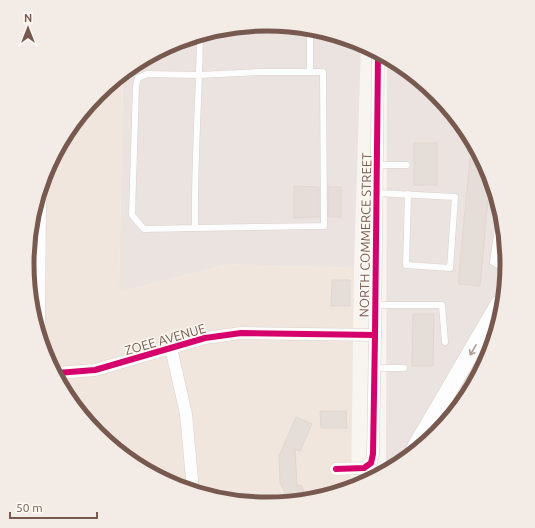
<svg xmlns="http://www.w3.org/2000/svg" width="535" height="528" font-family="Ubuntu,sans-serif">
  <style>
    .residential { fill: #f0e6de }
    .industrial { fill: #eae3df }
    .building { fill: #e5ddd7; stroke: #e1d7d2 }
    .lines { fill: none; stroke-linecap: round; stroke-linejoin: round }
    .lane-casing { stroke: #d8d1cd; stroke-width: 7 }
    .street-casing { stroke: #d8d1cd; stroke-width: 13 }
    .secondary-casing { stroke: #d8d0cb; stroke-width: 18 }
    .lane { stroke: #fefdfd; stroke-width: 6 }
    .street { stroke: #fefdfd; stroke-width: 12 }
    .secondary { stroke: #fefdfd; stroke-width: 17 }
    .cycleway-casing { stroke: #fef9f3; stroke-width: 8 }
    .cycleway { stroke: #d6006c; stroke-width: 6 }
    .oneway { stroke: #ad9b95 }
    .labels { text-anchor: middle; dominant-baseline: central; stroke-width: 3; stroke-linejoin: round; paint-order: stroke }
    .street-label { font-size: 13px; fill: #77594f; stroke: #fef9f3 }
    .rim { fill: none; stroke: #77594f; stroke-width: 5 }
  </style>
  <rect width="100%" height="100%" fill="#f8f4f0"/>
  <path class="residential" d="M123,78L119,292L228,264L354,268L351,487L267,504L175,486L98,434L46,356L28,264L46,172L98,94Z"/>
  <g class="industrial">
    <path d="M268,24L360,42L361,44L354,268L228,264L119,292L123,78L176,42Z"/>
    <path d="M387,61L437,94L489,172L507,264L489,356L437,434L387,467L386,462Z"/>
  </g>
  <g class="building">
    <rect x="414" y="143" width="23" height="42"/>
    <path d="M470,158L481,159L489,172L490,178L480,286L458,284Z"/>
    <path d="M294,186L319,187V217L294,218Z"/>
    <rect x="328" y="187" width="13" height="30"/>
    <path d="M332,280H350V306H331Z"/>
    <path d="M413,314H434L433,366H412Z"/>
    <path d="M320,411H346L347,428H321Z"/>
    <path d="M296,417L312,424L300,451L295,449L297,486L301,485L306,496L288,500L280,482L279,456Z"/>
  </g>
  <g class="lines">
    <defs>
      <g id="lane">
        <path d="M310,32V72"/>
        <path d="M377,165H407"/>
        <path d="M377,193L455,197L450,268L406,265L408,194"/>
        <path d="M499,221L493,262L503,242"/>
        <path d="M195,228L144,229L132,215L136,86L138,78L147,74L199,75L260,72H323L324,226L195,228C194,164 199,101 200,37"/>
        <path d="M493,262L506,270"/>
        <path d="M376,305H442L445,342"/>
        <path d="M375,368H404"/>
      </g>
      <g id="street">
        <path d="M39,322L40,202"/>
        <path d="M171,348L186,414L192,479V489"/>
        <path d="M57,373L95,370L205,338L241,333L375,335"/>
        <path d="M336,469L364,468L371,463L373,454L375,335L378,55"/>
      </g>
      <path id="secondary" d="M415,448L499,304"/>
    </defs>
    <use href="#lane" class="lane-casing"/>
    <use href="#street" class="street-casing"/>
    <use href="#secondary" class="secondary-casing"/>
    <use href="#lane" class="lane"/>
    <use href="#street" class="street"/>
    <use href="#secondary" class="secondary"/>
    <defs>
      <g id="cycleway">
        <path d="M57,373L95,370L205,338L241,333L375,335"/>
        <path d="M336,469L364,468L371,463L373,454L375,335L378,55"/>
      </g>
    </defs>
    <use href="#cycleway" class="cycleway-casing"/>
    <use href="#cycleway" class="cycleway"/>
  </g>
  <defs><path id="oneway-shaft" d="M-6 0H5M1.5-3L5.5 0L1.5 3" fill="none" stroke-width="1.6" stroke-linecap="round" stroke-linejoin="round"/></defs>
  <use class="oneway" href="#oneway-shaft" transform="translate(473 350) rotate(120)"/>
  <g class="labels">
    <g class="street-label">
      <text transform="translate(365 235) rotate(-89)">NORTH COMMERCE STREET</text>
      <text transform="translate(165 339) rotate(-16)">ZOEE AVENUE</text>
    </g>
  </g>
  <path d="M0 0H535V528H0ZM34 264a233 233 0 1 1 466 0a233 233 0 1 1-466 0Z" fill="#f3ece6" fill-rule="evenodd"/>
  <path class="rim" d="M34 264a233 233 0 1 1 466 0a233 233 0 1 1-466 0Z"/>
  <g transform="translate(28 28)" stroke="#fef9f3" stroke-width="3" paint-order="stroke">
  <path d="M0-3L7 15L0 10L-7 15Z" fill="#77594f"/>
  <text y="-6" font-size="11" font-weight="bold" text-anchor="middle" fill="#77594f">N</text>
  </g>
  <path d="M10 512v6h87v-6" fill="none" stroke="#77594f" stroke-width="2"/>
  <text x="16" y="512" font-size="12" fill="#77594f" stroke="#fef9f3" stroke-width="3" paint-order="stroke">50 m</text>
</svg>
